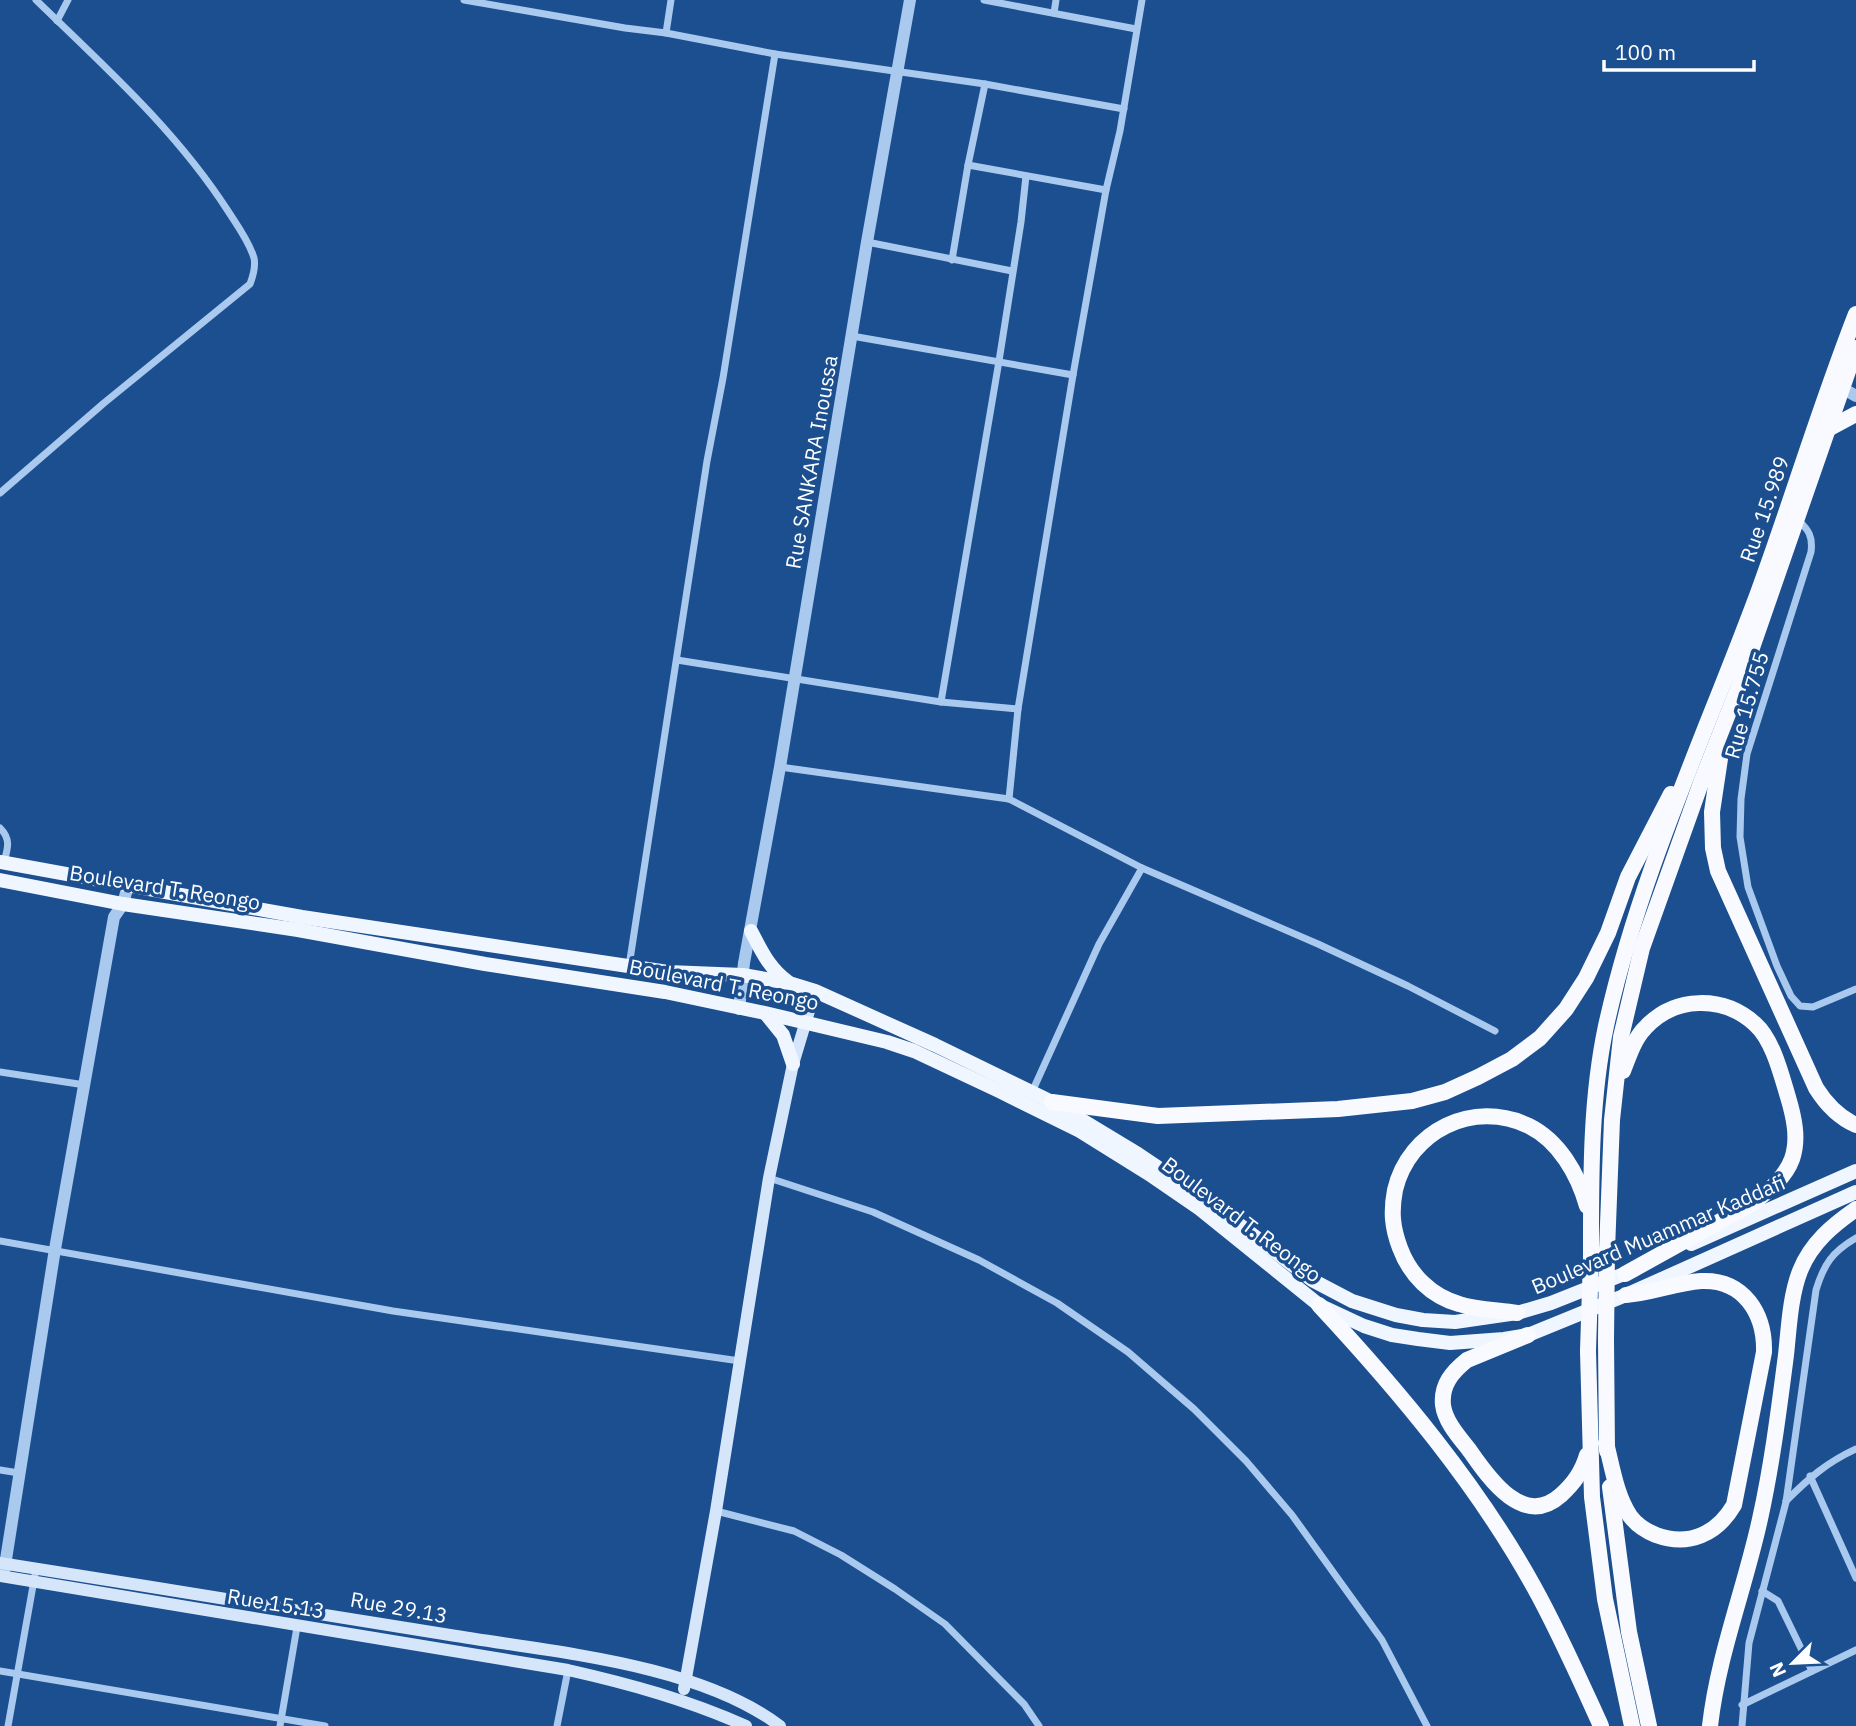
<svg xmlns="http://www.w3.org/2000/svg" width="1856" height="1726" font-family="'IBM Plex Sans',sans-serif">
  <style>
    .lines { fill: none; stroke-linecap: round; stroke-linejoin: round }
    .minor { stroke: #a9c9ee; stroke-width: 7 }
    .tertiary { stroke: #a9c9ee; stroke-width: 12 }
    .secondary { stroke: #d6e6fa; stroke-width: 12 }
    .primary { stroke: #f0f6ff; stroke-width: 14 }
    .trunk { stroke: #f8faff; stroke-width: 16 }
    .trunk-bridge { stroke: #f8faff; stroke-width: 16 }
    .labels { text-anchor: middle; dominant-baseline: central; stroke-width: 7; stroke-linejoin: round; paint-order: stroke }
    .street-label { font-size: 21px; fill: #fff; stroke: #1b4f8f }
  </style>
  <rect width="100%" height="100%" fill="#1b4f8f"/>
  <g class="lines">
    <g class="minor">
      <path d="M464,0L625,28L666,33L775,54L985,84L1124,109"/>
      <path d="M984,0L1136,29"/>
      <path d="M1054,13L1056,0"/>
      <path d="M57,21L68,0"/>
      <path d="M666,33L671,0"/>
      <path d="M968,165L1106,190"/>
      <path d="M867,242L1012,271"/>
      <path d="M952,260L968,165L985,84"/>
      <path d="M852,336L1073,375"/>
      <path d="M0,493L104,403L250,284C253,276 256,267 254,258C249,241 237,225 228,211C176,130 104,66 36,0"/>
      <path d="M1798,520C1809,530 1813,537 1811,552L1747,754L1741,799L1740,837L1748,887L1777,966L1791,996L1800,1006L1813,1007L1856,989"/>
      <path d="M677,660L941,702L1018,709"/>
      <path d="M941,702L999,361L1021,222L1026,176"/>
      <path d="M780,767L1009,799L1142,868L1318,944L1408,986L1495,1031"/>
      <path d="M1009,799L1018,709L1073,375L1106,190L1120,131L1142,0"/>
      <path d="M0,828C11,839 8,848 4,862"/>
      <path d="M629,966L707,461L723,378L775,54"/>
      <path d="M0,1072L85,1085"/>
      <path d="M1032,1092L1099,944L1142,868"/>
      <path d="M769,1178L873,1212L979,1260L1057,1303L1128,1352L1194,1409L1246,1461L1292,1515L1382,1640L1427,1726"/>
      <path d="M0,1241L393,1311L740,1361"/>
      <path d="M0,1470L19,1473"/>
      <path d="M1810,1476L1856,1578"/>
      <path d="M1786,1501C1809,1478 1826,1463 1856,1449"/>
      <path d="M716,1511L794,1531L841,1555L895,1589L945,1624L1024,1704L1039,1726"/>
      <path d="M1762,1591L1778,1601L1812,1671"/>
      <path d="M0,1671L325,1726"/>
      <path d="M1742,1705L1856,1650"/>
      <path d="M8,1726L36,1569"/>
      <path d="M280,1726L297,1627"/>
      <path d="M557,1726L568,1670"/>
      <path d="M1742,1726L1749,1643L1786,1502L1816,1290C1824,1264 1832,1252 1856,1238"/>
    </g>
    <g class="tertiary">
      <path d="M1837,385L1856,396"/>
      <path d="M739,1009L744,963L780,767L867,242L910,0"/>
      <path d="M4,1572L55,1249L114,917L123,904L128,885"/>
    </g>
    <g class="secondary">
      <path d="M0,1563C150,1587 300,1610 450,1635C551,1652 697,1663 780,1726"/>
      <path d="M0,1576L568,1670C630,1684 688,1700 746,1726"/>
      <path d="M684,1689L716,1511L769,1178L793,1064L815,991"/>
    </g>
    <g class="primary">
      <path d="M0,862L302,917L668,972L743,975L789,983L815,991L935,1045L1052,1102L1138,1154L1211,1203L1312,1280L1352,1301L1396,1315L1423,1320L1455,1322L1517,1313L1551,1303L1634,1270"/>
      <path d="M0,880L123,904L298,930L485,964L665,992L765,1013L887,1042L914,1051L999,1091L1080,1131L1149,1174L1200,1209L1319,1305L1364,1326L1392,1335L1418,1339L1450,1343L1504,1339L1528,1335L1626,1295L1856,1192"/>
      <path d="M751,931C762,952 769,968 788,982"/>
      <path d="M766,1014L783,1035L793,1064"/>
      <path d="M1691,1244L1856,1171"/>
    </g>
    <g class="trunk">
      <path d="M1828,429L1856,414"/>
      <path d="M1721,752L1712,812L1713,848L1718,871L1816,1088C1826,1104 1838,1117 1856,1125"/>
      <path d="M1623,1071C1629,1056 1634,1039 1645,1028C1674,996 1723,995 1755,1024C1773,1040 1781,1074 1788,1097C1794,1117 1799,1139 1792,1159C1785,1178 1768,1191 1753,1203L1625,1274"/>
      <path d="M1052,1102L1158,1116L1338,1109L1412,1101L1445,1092L1478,1077L1512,1059L1540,1038L1566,1009L1586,978L1608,933L1628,877L1671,794"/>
      <path d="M1607,1250L1612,1120L1621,1037L1642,948L1702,780L1737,691L1856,348"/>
      <path d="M1591,1257C1591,1180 1590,1101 1606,1026C1639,876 1705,736 1758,593C1792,500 1820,406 1856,314"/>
      <path d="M1319,1305C1399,1391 1477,1484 1534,1587C1559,1632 1580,1680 1601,1726"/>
      <path d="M1517,1313C1499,1310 1477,1310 1459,1304C1431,1296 1410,1275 1400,1248C1392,1227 1391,1211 1395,1190C1409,1131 1473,1099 1529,1126C1559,1141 1578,1174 1587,1206"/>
      <path d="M1528,1335L1467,1360C1452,1372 1441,1385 1443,1405C1445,1422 1460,1438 1470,1451C1490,1480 1524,1528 1561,1495C1574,1483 1582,1472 1587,1455"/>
      <path d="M1606,1340L1607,1451"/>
      <path d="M1588,1351L1592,1497L1605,1599L1632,1726"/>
      <path d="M1606,1443C1612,1466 1616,1495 1630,1516C1636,1524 1646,1531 1656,1535C1689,1547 1717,1534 1734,1505L1764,1352C1765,1314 1744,1279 1701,1281C1675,1283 1652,1293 1626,1295"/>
      <path d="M1610,1487L1629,1632L1649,1726"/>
      <path d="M1710,1726C1718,1655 1745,1588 1760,1519C1772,1465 1779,1409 1786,1355C1789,1328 1790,1297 1800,1271C1811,1243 1833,1225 1856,1209"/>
    </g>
    <g class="trunk-bridge">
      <path d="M1606,1340L1607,1250"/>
      <path d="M1588,1351L1591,1257"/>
    </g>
  </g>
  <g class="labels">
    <g class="street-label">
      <text transform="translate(811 462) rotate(-80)">Rue SANKARA Inoussa</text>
      <text transform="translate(1764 509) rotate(-71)">Rue 15.989</text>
      <text transform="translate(1746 705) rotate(-74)">Rue 15.755</text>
      <text transform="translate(165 887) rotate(9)">Boulevard T. Reongo</text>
      <text transform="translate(724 984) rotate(11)">Boulevard T. Reongo</text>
      <text transform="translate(1242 1219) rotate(37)">Boulevard T. Reongo</text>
      <text transform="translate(1658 1234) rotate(-23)">Boulevard Muammar Kaddafi</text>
      <text transform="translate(276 1603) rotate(9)">Rue 15.13</text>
      <text transform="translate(399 1607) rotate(10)">Rue 29.13</text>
    </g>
  </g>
  <g transform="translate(1793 1663) rotate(246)" stroke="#1b4f8f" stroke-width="5" paint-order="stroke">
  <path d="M0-5L12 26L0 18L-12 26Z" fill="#ffffff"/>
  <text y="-10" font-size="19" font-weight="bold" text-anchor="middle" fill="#ffffff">N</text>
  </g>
  <path d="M1604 60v10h150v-10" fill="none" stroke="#ffffff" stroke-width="3.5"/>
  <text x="1615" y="60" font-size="21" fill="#ffffff" stroke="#1b4f8f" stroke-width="5" paint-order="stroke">100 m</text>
</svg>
